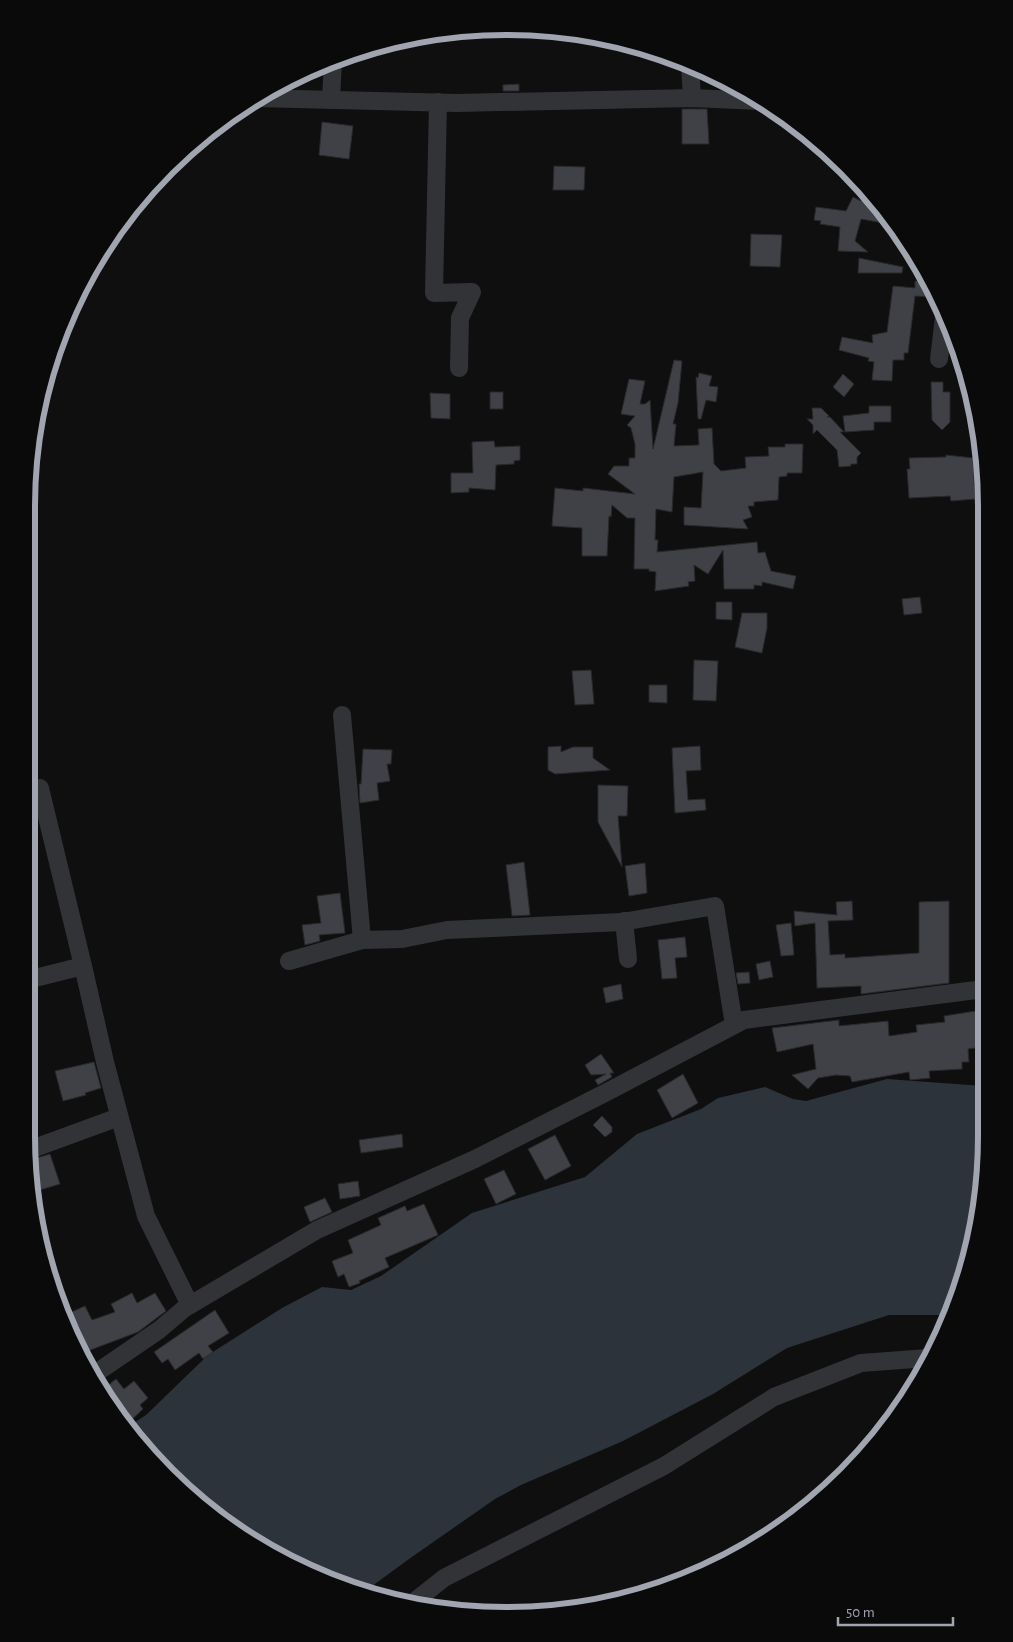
<svg xmlns="http://www.w3.org/2000/svg" width="1013" height="1642" font-family="'Alegreya Sans',sans-serif">
  <style>
    .water { fill: #2c333a }
    .building { fill: #404146; stroke: #29292c }
    .lines { fill: none; stroke-linecap: round; stroke-linejoin: round }
    .minor { stroke: #323337; stroke-width: 18 }
    .rim { fill: none; stroke: #a1a5b0; stroke-width: 6 }
  </style>
  <rect width="100%" height="100%" fill="#0f0f10"/>
  <path class="water" d="M887,1079L983,1086V1198L951,1315H889L787,1348L713,1394L623,1441L521,1485L495,1499L409,1559L364,1592L352,1590L239,1535L126,1428L146,1415L208,1355L282,1308L322,1287L351,1290L381,1276L472,1213L585,1177L637,1134L701,1109L718,1098L765,1087L793,1099L806,1101Z"/>
  <g class="building">
    <path d="M519,84V91H503V85Z"/>
    <path d="M682,109H707L709,144H682Z"/>
    <path d="M322,122L353,126L349,159L319,155Z"/>
    <path d="M554,166L585,167L584,190H553Z"/>
    <path d="M853,197L861,201L863,199L889,224L861,219L855,241L868,252L838,251L840,227L820,224L821,221L814,220L816,207L846,211Z"/>
    <path d="M751,234L782,235L780,267L750,266Z"/>
    <path d="M859,258L903,267L902,273H858Z"/>
    <path d="M915,281L929,282L935,297L915,296L908,353H904V360H893L892,381L872,380L874,362L868,361L869,358L839,350L842,337L873,343L872,335L887,332L893,286L915,288Z"/>
    <path d="M674,360L682,361L678,403L673,424H676L674,446L699,445L698,429L712,428L714,464L721,471L746,468L745,457L769,456L768,447H785V444H803L802,473H787V476L779,477L778,500L754,502V506H748L752,517L743,520L748,529L684,525V507L701,508L703,472L674,477L672,512L656,509L655,540H658L657,552L757,542L758,553L765,552L771,571L796,576L793,589L762,582V586L754,585V589H724L723,550L708,574L694,565L695,581L688,582L689,586L655,591L656,572L649,571V569H634L635,518H627L612,505L611,517L609,516L607,556H582V528L552,526L555,488L583,491V488L635,494L608,474L614,466H629V458H635V444L631,428L627,425L635,416L621,414L629,379L645,381L640,404H645L650,400L653,449Z"/>
    <path d="M699,373L712,376L709,386L718,387L716,402L706,400L701,419H698L696,377L698,378Z"/>
    <path d="M843,374L854,384L844,397L833,387Z"/>
    <path d="M931,382H943V392H950V422L942,430L932,420Z"/>
    <rect x="490" y="392" width="13" height="17"/>
    <path d="M430,393L450,394V419L431,418Z"/>
    <path d="M869,406H891V422H874V430L845,432L843,416L869,413Z"/>
    <path d="M812,408H821L829,416L827,417H830L844,432H840L861,453L857,457V464H851V466L839,467L837,450L817,430L813,434V425L807,419H813Z"/>
    <path d="M494,441L495,447L520,446V460L514,461V464L496,465L495,490L469,488V492L451,493V473H473L472,442Z"/>
    <path d="M946,455L973,458L975,499L951,501L950,496L909,498L907,469H910L909,458L946,457Z"/>
    <path d="M920,597L922,613L904,615L902,599Z"/>
    <path d="M716,602H732V620L716,619Z"/>
    <path d="M742,613H767V628L762,653L735,647Z"/>
    <path d="M694,660L718,661L716,701L693,700Z"/>
    <path d="M591,670L594,704L575,705L572,671Z"/>
    <path d="M649,685H667V703L649,702Z"/>
    <path d="M561,746V752L573,747H593V758L610,770L555,774L548,770V747Z"/>
    <path d="M700,746L701,770L686,771L688,800L705,799L706,810L675,813L672,748Z"/>
    <path d="M363,749L392,750L391,764H387L390,781L377,783L379,800L360,803L359,784H361Z"/>
    <path d="M598,785L628,786L627,816H618L622,867L598,822Z"/>
    <path d="M524,862L530,915L512,916L506,865Z"/>
    <path d="M645,863L647,893L629,896L625,866Z"/>
    <path d="M340,893L345,933L319,935L320,941L305,945L302,925L321,923L317,896Z"/>
    <path d="M852,901L853,920L828,921L830,955L845,954V958L919,953V902L949,901V983L861,994V986L817,988L815,923L795,926L794,911L837,915L836,902Z"/>
    <path d="M791,923L794,955L781,956L776,925Z"/>
    <path d="M685,937L687,957L675,958L677,978L662,979L658,940Z"/>
    <path d="M770,961L773,977L759,980L756,964Z"/>
    <path d="M749,972L750,983L738,984L736,973Z"/>
    <path d="M621,984L623,999L606,1003L603,988Z"/>
    <path d="M982,1010L983,1025L979,1026L982,1047L968,1049L969,1062H962V1069L929,1071L930,1078L910,1080L909,1072L852,1082L850,1076L836,1075L818,1078L808,1089L792,1075L816,1069L813,1044L777,1052L772,1028L839,1020V1026L888,1021L889,1036L917,1032L916,1025L945,1022L944,1016Z"/>
    <path d="M601,1054L614,1073H610L612,1077L598,1085L595,1080L606,1074L591,1075L585,1065Z"/>
    <path d="M94,1062L101,1088L85,1093L86,1095L63,1101L55,1071Z"/>
    <path d="M683,1074L698,1103L672,1118L657,1090Z"/>
    <path d="M602,1116L612,1127V1132L605,1137L593,1125Z"/>
    <path d="M402,1134L403,1147L361,1153L359,1140Z"/>
    <path d="M555,1135L571,1166L545,1180L528,1149Z"/>
    <path d="M50,1154L60,1184L40,1190L30,1160Z"/>
    <path d="M504,1170L516,1194L496,1204L484,1179Z"/>
    <path d="M358,1181L360,1196L340,1199L338,1184Z"/>
    <path d="M325,1198L332,1212L310,1222L304,1207Z"/>
    <path d="M424,1204L438,1235L385,1258L389,1267L359,1281L360,1283L349,1287L344,1274L338,1277L332,1261L353,1253L348,1240L381,1225L378,1218L405,1206L407,1211Z"/>
    <path d="M132,1293L137,1303L155,1293L166,1311L138,1332L85,1352L65,1315L85,1306L92,1320L115,1312L111,1304Z"/>
    <path d="M215,1310L229,1333L208,1346L213,1352L203,1359L199,1353L175,1370L168,1359L162,1363L154,1352Z"/>
    <path d="M116,1379L124,1389L134,1381L148,1398L140,1405L143,1409L125,1426L115,1408L119,1403L106,1387Z"/>
  </g>
  <g class="lines">
    <g class="minor">
      <path d="M690,65L692,98"/>
      <path d="M255,98L457,103L692,98L760,101"/>
      <path d="M331,100L333,60"/>
      <path d="M438,102L434,293L472,292L460,318L459,368"/>
      <path d="M939,359L944,317"/>
      <path d="M342,715L362,940"/>
      <path d="M28,792L40,788L83,966"/>
      <path d="M624,921L628,959"/>
      <path d="M289,961L362,940L402,939L447,930L622,922L715,906L734,1025"/>
      <path d="M27,980L83,966L105,1062L146,1216L190,1305"/>
      <path d="M29,1150L119,1117"/>
      <path d="M96,1373L159,1330L185,1308L317,1230L475,1159L607,1092L744,1020L984,989"/>
      <path d="M415,1601L444,1578L664,1466L774,1397L861,1363L928,1358"/>
    </g>
  </g>
  <path d="M0 0H1013V1642H0ZM506 35H507A471 471 0 0 1 978 506V1136A471 471 0 0 1 507 1607H506A471 471 0 0 1 35 1136V506A471 471 0 0 1 506 35Z" fill="#0a0a0b" fill-rule="evenodd"/>
  <path class="rim" d="M506 35H507A471 471 0 0 1 978 506V1136A471 471 0 0 1 507 1607H506A471 471 0 0 1 35 1136V506A471 471 0 0 1 506 35Z"/>
  <path d="M838 1617v8h115v-8" fill="none" stroke="#a1a5b0" stroke-width="2.5"/>
  <text x="846" y="1617" font-size="15" fill="#a1a5b0" stroke="#0a0a0b" stroke-width="4" paint-order="stroke">50 m</text>
</svg>
